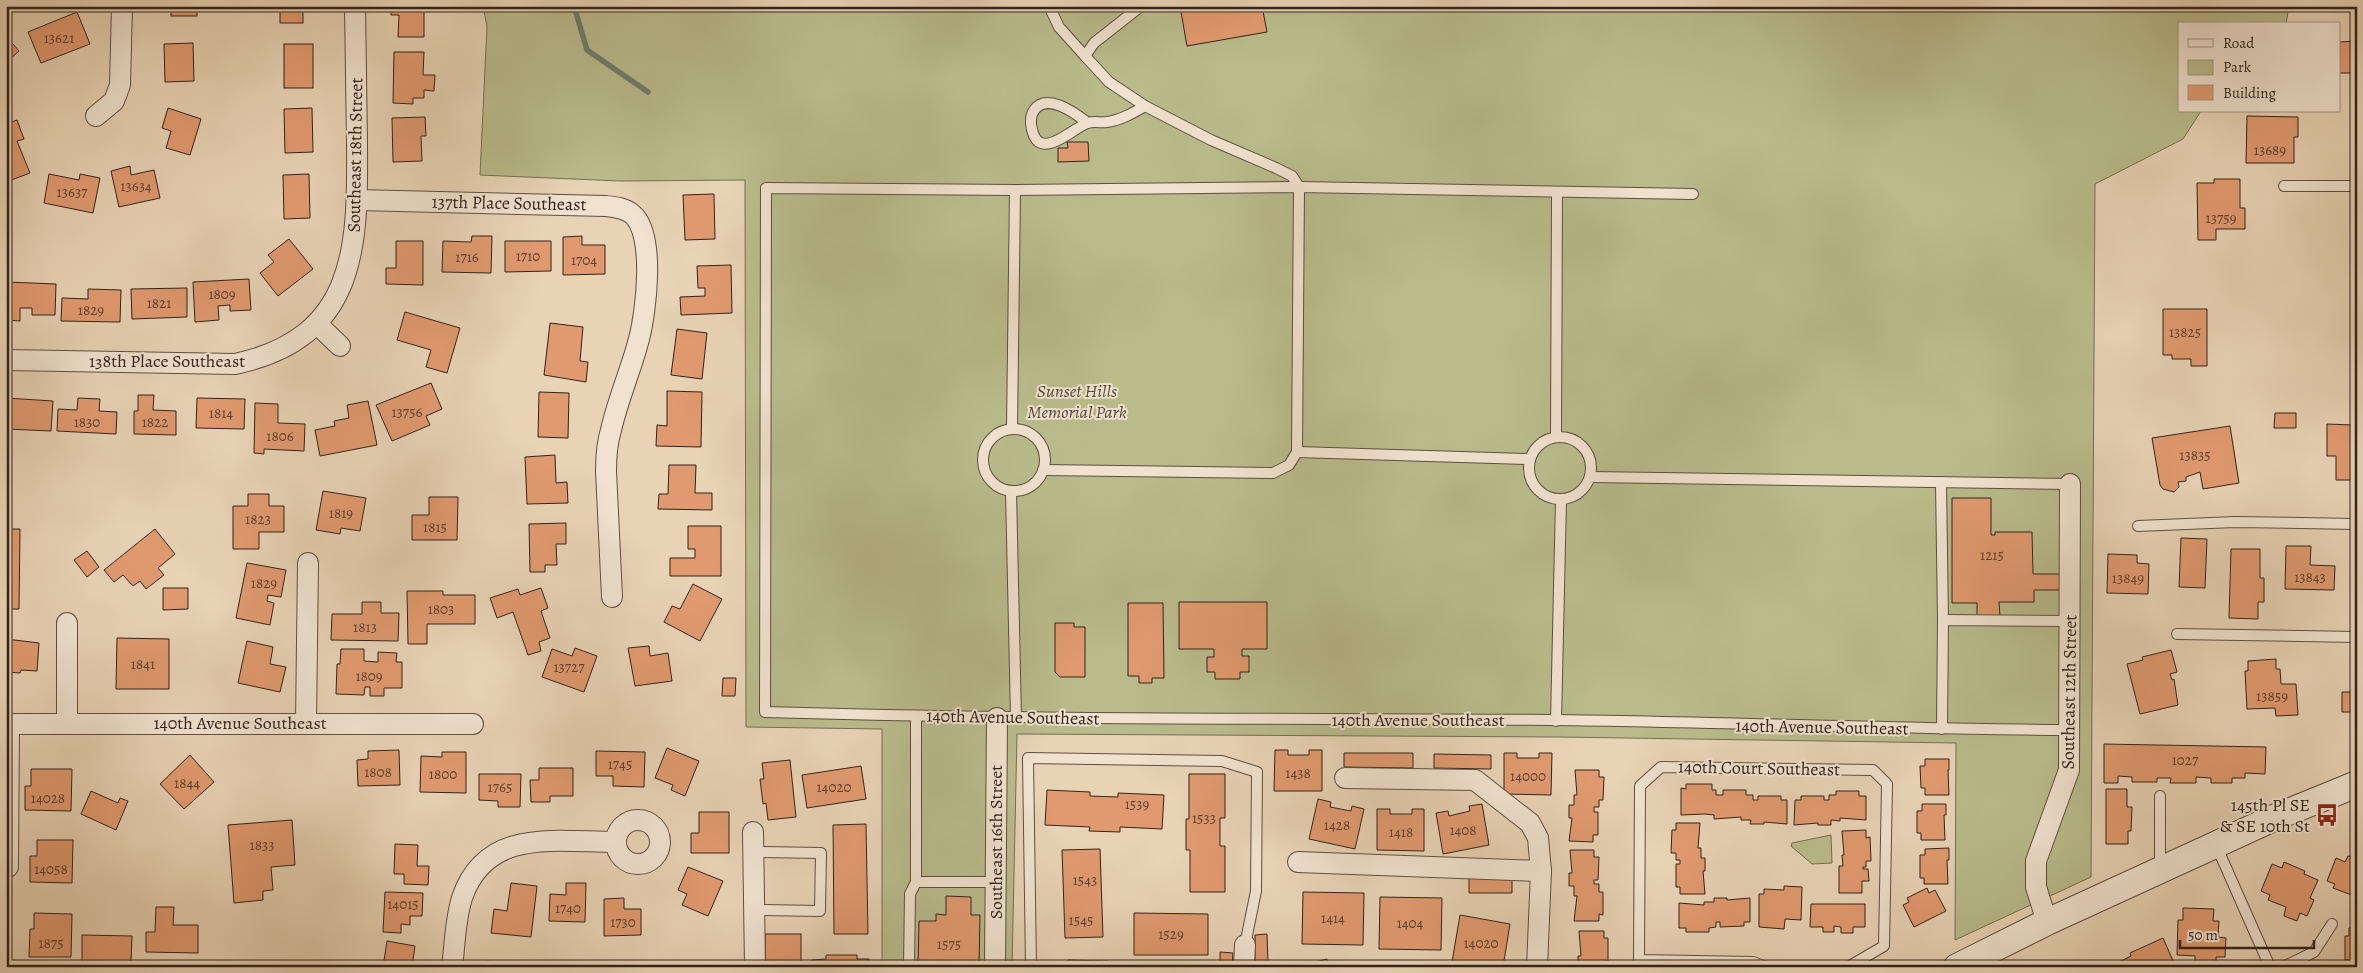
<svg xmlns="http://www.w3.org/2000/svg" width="2363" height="973" font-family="Alegreya,serif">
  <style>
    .green { fill: #b9bb8b; stroke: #746f54 }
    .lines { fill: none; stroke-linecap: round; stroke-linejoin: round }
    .stream { stroke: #6e7d70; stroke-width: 5.5 }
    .building { fill: #e19a6f; stroke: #30231d }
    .service-casing { stroke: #5e4f43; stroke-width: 12 }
    .minor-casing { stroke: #5e4f43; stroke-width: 22 }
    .tertiary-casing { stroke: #5e4f43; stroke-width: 28 }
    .service { stroke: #f0e2cf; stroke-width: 10 }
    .minor { stroke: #f0e2cf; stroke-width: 20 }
    .tertiary { stroke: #f0e2cf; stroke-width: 26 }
    .labels { text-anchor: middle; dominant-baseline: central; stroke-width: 4; stroke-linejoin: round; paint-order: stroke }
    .number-label { font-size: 15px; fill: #5c4132 }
    .street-label { font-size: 18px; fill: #30231d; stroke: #f0e2cf }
    .park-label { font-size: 18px; font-style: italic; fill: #524938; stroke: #f0e2cf }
    .poi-label { font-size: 18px; fill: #30231d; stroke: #f0e2cf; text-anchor: end }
  </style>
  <rect width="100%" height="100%" fill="#e8d3b5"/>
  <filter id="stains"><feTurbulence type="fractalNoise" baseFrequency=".004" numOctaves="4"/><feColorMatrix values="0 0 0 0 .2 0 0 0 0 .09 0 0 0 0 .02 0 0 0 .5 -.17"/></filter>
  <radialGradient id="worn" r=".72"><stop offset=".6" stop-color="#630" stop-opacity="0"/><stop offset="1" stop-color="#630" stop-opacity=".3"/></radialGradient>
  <g class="green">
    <path d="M483,6H2289L2286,24H2179V111H2201L2183,139L2095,184L2091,877L1955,940L1956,743L1559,737L1017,734L1012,967H882V729L746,727L745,180L620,181L480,175L487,26Z"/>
    <path d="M1831,835L1832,863L1812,864L1791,846L1792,843Z"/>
  </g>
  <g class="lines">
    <path class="stream" d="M574,6L587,50L648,92"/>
  </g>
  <g class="building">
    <rect x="171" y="6" width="26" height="10"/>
    <rect x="280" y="6" width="23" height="17"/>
    <path d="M391,6H424V37H398L399,15H391Z"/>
    <path d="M1180,6H1262L1267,32L1187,46Z"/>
    <path d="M77,12L90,44L41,63L28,32Z"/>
    <path d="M6,36L19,51L6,63Z"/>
    <path d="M2357,41V73H2339V42Z"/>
    <path d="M193,43L194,81L165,82L164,44Z"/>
    <rect x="284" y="44" width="29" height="44"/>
    <path d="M394,52H424L423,75H435L434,91L424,90V98H413V104L393,103Z"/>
    <path d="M168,108L201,119L190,155L166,148L171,131L162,128Z"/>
    <path d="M312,108L313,152L285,153L284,109Z"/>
    <path d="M2247,116L2298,117V137H2294V163H2246Z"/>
    <path d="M425,117L426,136H421L422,161L393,162L392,118Z"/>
    <path d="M17,120L24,139L17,141L30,173L6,182V124Z"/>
    <path d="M1067,142H1088L1089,161L1058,162V148H1068Z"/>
    <path d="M130,166L131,175L154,170L160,198L119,207L111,171Z"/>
    <path d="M49,174L79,180L80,174L100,178L93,213L44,203Z"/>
    <path d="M309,174L310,218L284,219L283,175Z"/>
    <path d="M2214,179H2240V208H2245V229H2216V240H2198L2197,183H2214Z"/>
    <path d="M714,194L715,239L685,240L683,195Z"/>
    <path d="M472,236H492L491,273L442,272L443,241L471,242Z"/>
    <path d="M582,236V245H605V274L563,275V237Z"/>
    <path d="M289,239L313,269L278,296L260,273L274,262L268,255Z"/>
    <path d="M396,241H423V285L386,284V268H396Z"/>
    <path d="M505,241H551V271L505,272Z"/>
    <path d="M731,265L732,313L681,315L680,297L705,296V288H698L697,266Z"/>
    <path d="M249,279L251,310L230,311V305L218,306L219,320L195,322L193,282Z"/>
    <path d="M6,282L56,284L55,315H32V308H20V321L6,320Z"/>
    <path d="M187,288V317L132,319L131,289Z"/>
    <path d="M88,289L121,290L120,322L61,321L62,298L88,299Z"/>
    <path d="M2163,309H2207V366H2191V359H2172V355H2163Z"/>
    <path d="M405,312L460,328L447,373L426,367L431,350L397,340Z"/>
    <path d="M550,323L583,327L580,361L588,362L586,382L544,375Z"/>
    <path d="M677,329L707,333L702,379L671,375Z"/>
    <path d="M431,383L442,409L426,416L430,425L392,441L376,405Z"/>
    <path d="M667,391L702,392L701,447L656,446L657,425L667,426Z"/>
    <path d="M539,392L569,393L568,438L538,437Z"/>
    <path d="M138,395H154L153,410L176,411V435L134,434V411H138Z"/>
    <path d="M6,398L53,401L51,431L6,429Z"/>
    <path d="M78,398L100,399L99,411L117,412L116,434L57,431L58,409L77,410Z"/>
    <path d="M197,398L245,399L244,429L196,428Z"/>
    <path d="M368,401L377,445L320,456L315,430L335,426L334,421L349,418L347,405Z"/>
    <path d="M255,403L278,404V423L305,424L304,451L264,449V454L254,453Z"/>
    <path d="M2275,413H2296V428H2274Z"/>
    <path d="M2327,424L2353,425V442H2357V480H2336V456H2327Z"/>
    <path d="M2230,426L2239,483L2203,489L2200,472L2186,477V481L2178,482L2179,487L2174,492L2163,489L2160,485L2152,438Z"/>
    <path d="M555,455L556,483L567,482L568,503L527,504L525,457Z"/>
    <path d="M669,465H696L695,493H712V510L658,509L659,494H668Z"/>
    <path d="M323,491L366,498L360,531L341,528L340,534L316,530Z"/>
    <path d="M248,494H269V506H284V532H259V549H233V506H248Z"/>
    <path d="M429,497H458L457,540H412V515H429Z"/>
    <path d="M1952,498H1991V535H1995V532H2032L2033,574H2060V590H2034V602H1999L2000,616H1977V603H1952Z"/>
    <path d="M566,523V544H556L557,565H545V572H530L529,524Z"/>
    <path d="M688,526H721V576H670V558H695V549H688Z"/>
    <path d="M6,529H20L19,609H6Z"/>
    <path d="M155,529L175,554L158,568L164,575L146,589L140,581L133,586L123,575L114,582L104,570Z"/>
    <path d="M2181,538L2207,539L2205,588L2179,587Z"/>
    <path d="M2286,546H2311L2310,565L2335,566L2334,590L2285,589Z"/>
    <path d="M2231,549H2260V578H2264V602H2258V619L2229,618Z"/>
    <path d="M87,551L99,567L87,577L74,560Z"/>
    <path d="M2108,554L2137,555V563L2149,564L2148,594L2107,593Z"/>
    <path d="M247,563L286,570L281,597L268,595L267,601L274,603L270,625L236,618Z"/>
    <path d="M693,584L722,599L700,641L664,622L672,606L680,609Z"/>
    <path d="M163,588H188V609L163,610Z"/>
    <path d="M541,588L548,608L541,611L550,638L539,642L541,651L528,655L513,612L497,618L490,598L518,589L520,595Z"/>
    <path d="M407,591H443V595H475V624H427V644H408Z"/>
    <path d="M362,602H381V613H399L398,641L331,640L332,614H362Z"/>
    <path d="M1179,602H1267V649H1242V656H1249V672H1240V679H1215V672H1207V657H1214V649H1179Z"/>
    <path d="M1128,603H1163L1164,678H1152V683H1139V676H1128Z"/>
    <path d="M1055,623H1074V627H1085V677H1060L1055,672Z"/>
    <path d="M117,638L169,639V689H116Z"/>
    <path d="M6,639L39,643L37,671L21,670L20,673L6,672Z"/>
    <path d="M247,641L273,647L270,664L286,667L280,692L238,683Z"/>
    <path d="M649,646L650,656L668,653L672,681L635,686L628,648Z"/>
    <path d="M575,648L597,656L584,692L542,677L552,649L572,656Z"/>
    <path d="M341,649H364V661L378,662V652L397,653L396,662H402V688H384V696H370V687H365L364,695L336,694L337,664H340Z"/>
    <path d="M2171,650L2177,672L2170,674L2172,680L2174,679L2178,705L2140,714L2127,664L2143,660L2142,657Z"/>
    <path d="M2276,659V669H2280L2281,684H2296L2298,715L2276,716L2275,708L2247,709L2245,671H2248V661Z"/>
    <path d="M2355,667H2357V712H2342V692H2354Z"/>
    <path d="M723,678H736L735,696H722Z"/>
    <path d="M2104,744L2266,747L2265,774L2245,773V778H2232V783H2211V778L2196,777V783H2170L2171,778H2157V782H2132V777L2118,776V783H2104Z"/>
    <path d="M667,748L699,761L685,796L671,790L673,785L655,778Z"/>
    <path d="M399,750L400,785L358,786L357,760L368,759V751Z"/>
    <path d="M1275,750H1288V755H1309V750H1322V791H1274Z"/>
    <path d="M596,751L645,752L644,787L613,786V776H596Z"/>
    <path d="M442,752H466V793L420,792L421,756L442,757Z"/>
    <path d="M1344,753H1413V768L1344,767Z"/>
    <path d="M1504,753H1517V758H1539V753H1552L1551,795L1504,794Z"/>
    <path d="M1434,754L1491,755V769L1434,768Z"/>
    <path d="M190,755L214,782L184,809L160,784Z"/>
    <path d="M1925,759H1949V770H1948L1949,795H1925V788H1921L1920,766H1925Z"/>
    <path d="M790,760L796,817L768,820L766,803L763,804L760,779H764L762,763Z"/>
    <path d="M861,766L866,799L807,808L802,775Z"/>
    <path d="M539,768H573V796H550V802H531L530,780H539Z"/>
    <path d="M31,769H72L71,811L25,810V786H31Z"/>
    <path d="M1575,770H1599V777H1604L1603,800H1599V807H1594V812H1598V835H1593V842L1569,841L1572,818H1569V805H1574V795H1577Z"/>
    <path d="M479,774H521L520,807H498V801L479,800Z"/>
    <path d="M1189,774H1225V818H1220V846H1225V892H1190V850H1186V819H1189Z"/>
    <path d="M1686,784H1712V790H1716V795H1723V790H1746V795H1753V800H1758V796H1781V800H1787V824L1764,822V824H1750L1751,820H1741V817L1714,819V815L1705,814L1681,815V788L1686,789Z"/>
    <path d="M2106,789H2127V807H2132L2131,831H2128V844H2106Z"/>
    <path d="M1047,790L1090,792V796L1118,797V793L1164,795L1162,829L1120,827V832L1089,831L1090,827L1045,825Z"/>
    <path d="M91,791L118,803L120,798L128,801L116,830L81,814Z"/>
    <path d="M1836,791H1859V796H1866V820L1840,818V821L1831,820V825H1818V823L1794,825L1795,800H1801V796H1824V800H1829V795H1836Z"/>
    <path d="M1318,799L1331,802L1330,807L1351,811L1352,806L1364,809L1355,849L1309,839Z"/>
    <path d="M1482,804L1489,845L1443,854L1436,813L1448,811L1449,816L1470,811L1469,806Z"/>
    <path d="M1922,804H1946V815H1944L1945,840H1921V833H1917V811H1922Z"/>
    <path d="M1377,809H1390V814H1412V809H1424V851L1377,850Z"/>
    <path d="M699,812H729V853H691V833H699Z"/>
    <path d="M292,820L295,865L271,867L273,890L263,891V900L234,903L228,825Z"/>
    <path d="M1676,823H1700L1698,848H1701V858H1705V871H1703L1705,894H1680V887H1676V864H1680V860H1676V853H1671L1672,830H1676Z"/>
    <path d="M866,824L868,934H834L833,825Z"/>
    <path d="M1866,830V838L1870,837L1871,861H1866V867H1863V869H1868L1869,881H1862V893H1839V866H1843L1842,855H1844L1842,831Z"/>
    <path d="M37,840H73L72,883L30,882V856H37Z"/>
    <path d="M395,844L418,845L417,866H429L428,885L404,884V874H394Z"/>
    <path d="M1949,848V860H1947L1948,884H1924V878H1920V855H1925V849Z"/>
    <path d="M1100,849L1103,937L1065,938L1062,850Z"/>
    <path d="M1570,850H1594V857H1599L1598,880H1594V884H1599V892H1603V915L1599,914V921H1574L1577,896H1574V886H1569V873H1572Z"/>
    <path d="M2348,856L2357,858V897L2333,888L2335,884L2327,881L2336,858L2345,862Z"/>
    <path d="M2284,862L2305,871L2304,874L2318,880L2310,898L2314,900L2307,916L2300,913L2297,921L2284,916L2286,907L2268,900L2270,895L2261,891L2272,864L2282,868Z"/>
    <path d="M688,867L723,881L708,916L682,905L687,894L678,890Z"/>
    <path d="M1469,876L1512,877V893H1469Z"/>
    <path d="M511,883L537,886L531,937L491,933L494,909L507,911Z"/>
    <path d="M566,883H586L585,922L549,921L550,894L566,895Z"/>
    <path d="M1784,886L1802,887L1801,920L1785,919L1784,929L1759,927V894H1764V889L1784,890Z"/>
    <path d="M1927,888L1929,893L1935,890L1946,911L1914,927L1903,905L1909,902L1907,898Z"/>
    <path d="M385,892L423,893L422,916H410V925L401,924V933L383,932Z"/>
    <path d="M1303,892L1364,893L1363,945L1302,944Z"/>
    <path d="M946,896L971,897V915H980L979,967H918L919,921H936V914L946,915Z"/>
    <path d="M1380,897L1442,898L1441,950L1379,949Z"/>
    <path d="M624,898V909H641V935L604,936V899Z"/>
    <path d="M1714,898H1727V900L1750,898V922H1744V926L1720,927V922H1716V927L1709,928V932H1686V928H1679V903L1704,905V902H1714Z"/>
    <path d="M1811,904H1865V927H1853V933H1841V927L1834,926V932H1823V927H1810Z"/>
    <path d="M156,907H174L173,925H198V953L146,952V932H155Z"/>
    <path d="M2183,908L2214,909L2213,921H2219L2218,937L2226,938L2225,957H2216V964H2195V956L2177,955L2178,920H2183Z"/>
    <path d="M34,913L72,914L71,957H29L30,929H34Z"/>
    <path d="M1134,913L1208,914V955H1134Z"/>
    <path d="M1460,915L1510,924L1503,967H1460V963L1452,962Z"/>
    <path d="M2349,928H2357V967H2349V960H2345V936H2349Z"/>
    <path d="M1579,931H1604V938H1608V961H1604L1603,967H1574L1578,966V956H1581Z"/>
    <rect x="765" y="934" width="36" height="33"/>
    <path d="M1267,934L1268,963H1255V935Z"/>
    <path d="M82,935L132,936L131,962H140V967L82,962Z"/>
    <path d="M2163,938L2174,963L2165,967H2109L2131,956L2130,953Z"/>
    <path d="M387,941L415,946L412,967H383Z"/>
    <path d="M1220,952L1233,953L1232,967H1220Z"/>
    <path d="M826,955H857V959H869V967H812V960L826,959Z"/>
    <path d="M1327,959L1329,967H1295Z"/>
    <path d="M1068,960L1108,961V967H1068Z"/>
    <path d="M487,961L504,963V967H487Z"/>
  </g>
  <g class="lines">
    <defs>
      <g id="service">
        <path d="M1049,6L1059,27L1085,56"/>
        <path d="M1088,123C1075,113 1043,89 1032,114C1030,120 1031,127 1033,133C1042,161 1075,126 1088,123C1093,121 1101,123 1107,122C1121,120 1133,113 1145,106"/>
        <path d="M2284,186H2357"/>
        <path d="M1015,190L1299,187L1693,194"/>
        <path d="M1012,429L1015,190L766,188L765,712C1027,720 1290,718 1552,720C1725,722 1898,729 2070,730"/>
        <circle cx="1014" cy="460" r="31"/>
        <path d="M1556,437L1557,193"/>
        <circle cx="1560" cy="468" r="31"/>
        <path d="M1297,452L1530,459"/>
        <path d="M1043,470L1273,473L1289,465L1297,452L1299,187L1292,176L1276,168L1211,140L1145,106L1109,82L1085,56L1094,43L1141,6"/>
        <path d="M1590,477L2070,484"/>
        <path d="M1941,482L1943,620"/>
        <path d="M1011,491L1016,718"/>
        <path d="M2138,526L2235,522L2357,524"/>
        <path d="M2177,634L2357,637"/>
        <path d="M916,716V882H996"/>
        <path d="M1556,721L1561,500"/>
        <path d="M1942,729L1943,620L2071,621"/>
        <path d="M2160,796V867"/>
        <path d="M2216,845L2270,967"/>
        <path d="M754,852L821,853L820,911L754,910"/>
        <path d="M909,967L910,894L916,882"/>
        <path d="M1031,967L1028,758L1222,761L1257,772L1256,891L1245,945"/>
        <path d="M1766,967L1753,962L1639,960L1640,786L1661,767L1873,770L1887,784L1884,946L1848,967"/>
        <path d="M2283,967L2314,952L2332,924"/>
      </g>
      <g id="minor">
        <path d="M96,116L114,101L120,85L122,6"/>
        <path d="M357,200L606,206C615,207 625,208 632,214C656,233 646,312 639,339C631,370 618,399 611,430C607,443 606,457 606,471L612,597"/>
        <path d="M317,324L340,346"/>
        <path d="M6,360L235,364C357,338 358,247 357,144C356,98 356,52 355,6"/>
        <path d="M67,623V723"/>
        <path d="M306,723L308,563"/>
        <path d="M6,724H473"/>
        <path d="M1345,778L1475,780L1530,823L1538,838L1541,871L1537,967"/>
        <circle cx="638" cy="842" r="22"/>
        <path d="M753,832L755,967"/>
        <path d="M1298,862L1541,871"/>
        <path d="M8,867L9,724"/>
        <path d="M2047,922L2036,887V861L2069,770L2070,484"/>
        <path d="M452,967C455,945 455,920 462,898C486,827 556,842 616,842"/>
        <path d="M995,967L997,718"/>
        <path d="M1244,967L1245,945"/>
      </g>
      <path id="tertiary" d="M1957,967L2047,922L2276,817L2357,784"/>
    </defs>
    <use href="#service" class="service-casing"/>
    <use href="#minor" class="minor-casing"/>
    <use href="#tertiary" class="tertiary-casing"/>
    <use href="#service" class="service"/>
    <use href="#minor" class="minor"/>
    <use href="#tertiary" class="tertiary"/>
  </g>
  <defs>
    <symbol id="bus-bare" viewBox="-9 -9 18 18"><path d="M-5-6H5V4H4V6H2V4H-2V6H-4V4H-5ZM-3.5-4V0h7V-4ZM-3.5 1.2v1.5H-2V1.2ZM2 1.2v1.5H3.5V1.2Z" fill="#8f2418" stroke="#f0e2cf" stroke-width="2.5" paint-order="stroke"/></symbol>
  </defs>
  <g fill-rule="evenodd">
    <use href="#bus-bare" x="2311" y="799" width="32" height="32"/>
  </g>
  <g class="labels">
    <g class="number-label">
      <text x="59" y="38">13621</text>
      <text x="2270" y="150">13689</text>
      <text x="136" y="186">13634</text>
      <text x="72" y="192">13637</text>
      <text x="2221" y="218">13759</text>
      <text x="528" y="256">1710</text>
      <text x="467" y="257">1716</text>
      <text x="584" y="260">1704</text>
      <text x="222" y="294">1809</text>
      <text x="159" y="303">1821</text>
      <text x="91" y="310">1829</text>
      <text x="2185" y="332">13825</text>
      <text x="407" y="412">13756</text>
      <text x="221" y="413">1814</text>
      <text x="87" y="422">1830</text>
      <text x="155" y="422">1822</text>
      <text x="280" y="436">1806</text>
      <text x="2195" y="455">13835</text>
      <text x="341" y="513">1819</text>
      <text x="258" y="519">1823</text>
      <text x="435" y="527">1815</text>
      <text x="1992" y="555">1215</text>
      <text x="2310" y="577">13843</text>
      <text x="2128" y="578">13849</text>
      <text x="264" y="583">1829</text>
      <text x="441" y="609">1803</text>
      <text x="365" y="627">1813</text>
      <text x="143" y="664">1841</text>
      <text x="569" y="667">13727</text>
      <text x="369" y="676">1809</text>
      <text x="2272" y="696">13859</text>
      <text x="2185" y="760">1027</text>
      <text x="620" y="764">1745</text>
      <text x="378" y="772">1808</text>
      <text x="1298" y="773">1438</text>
      <text x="443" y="774">1800</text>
      <text x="1528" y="776">14000</text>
      <text x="187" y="783">1844</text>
      <text x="500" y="787">1765</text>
      <text x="834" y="787">14020</text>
      <text x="48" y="798">14028</text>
      <text x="1137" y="804">1539</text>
      <text x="1204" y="818">1533</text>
      <text x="1337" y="825">1428</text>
      <text x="1463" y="830">1408</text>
      <text x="1401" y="832">1418</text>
      <text x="262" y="845">1833</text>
      <text x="51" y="869">14058</text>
      <text x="1085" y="880">1543</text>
      <text x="403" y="904">14015</text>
      <text x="568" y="908">1740</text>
      <text x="1333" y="918">1414</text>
      <text x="1081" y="920">1545</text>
      <text x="623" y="922">1730</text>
      <text x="1410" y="923">1404</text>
      <text x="1171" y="934">1529</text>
      <text x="51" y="943">1875</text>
      <text x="1481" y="943">14020</text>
      <text x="949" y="944">1575</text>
    </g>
    <g class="street-label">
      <text transform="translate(355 155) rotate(-89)">Southeast 18th Street</text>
      <text transform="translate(509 203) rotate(1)">137th Place Southeast</text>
      <text x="167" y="361">138th Place Southeast</text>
      <text transform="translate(2069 692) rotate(-89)">Southeast 12th Street</text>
      <text transform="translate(1013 717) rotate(1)">140th Avenue Southeast</text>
      <text x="1418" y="720">140th Avenue Southeast</text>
      <text x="240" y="723">140th Avenue Southeast</text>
      <text transform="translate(1822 727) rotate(1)">140th Avenue Southeast</text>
      <text transform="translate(1759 768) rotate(1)">140th Court Southeast</text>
      <text transform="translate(996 842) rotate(-90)">Southeast 16th Street</text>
    </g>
    <g class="park-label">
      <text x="1077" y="391">Sunset Hills<tspan x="1077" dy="21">Memorial Park</tspan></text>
    </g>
    <g class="poi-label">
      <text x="2310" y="805">145th Pl SE<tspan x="2310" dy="21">&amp; SE 10th St</tspan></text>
    </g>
  </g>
  <rect width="2363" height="973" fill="none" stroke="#e8d3b5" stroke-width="25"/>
  <rect x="8" y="8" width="2348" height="958" fill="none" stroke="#30231d" stroke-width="2.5"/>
  <rect x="12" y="12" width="2338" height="948" fill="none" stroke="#30231d"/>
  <rect x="2178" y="22" width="162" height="90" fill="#f0e2cf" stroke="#a39688"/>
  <rect x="2188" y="39" width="25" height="8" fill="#f0e2cf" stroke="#a39688"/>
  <text x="2223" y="48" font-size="15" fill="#30231d">Road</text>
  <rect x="2188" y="60" width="25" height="15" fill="#b9bb8b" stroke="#a39688"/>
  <text x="2223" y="72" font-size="15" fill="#30231d">Park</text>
  <rect x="2188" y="85" width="25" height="15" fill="#e19a6f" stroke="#a39688"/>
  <text x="2223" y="98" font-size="15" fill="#30231d">Building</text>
  <path d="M2180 940v8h134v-8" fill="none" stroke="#30231d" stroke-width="2.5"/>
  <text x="2188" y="940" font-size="15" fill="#30231d" stroke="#f0e2cf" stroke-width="4" paint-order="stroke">50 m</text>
  <rect width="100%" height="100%" filter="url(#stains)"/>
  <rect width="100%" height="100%" fill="url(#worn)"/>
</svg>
